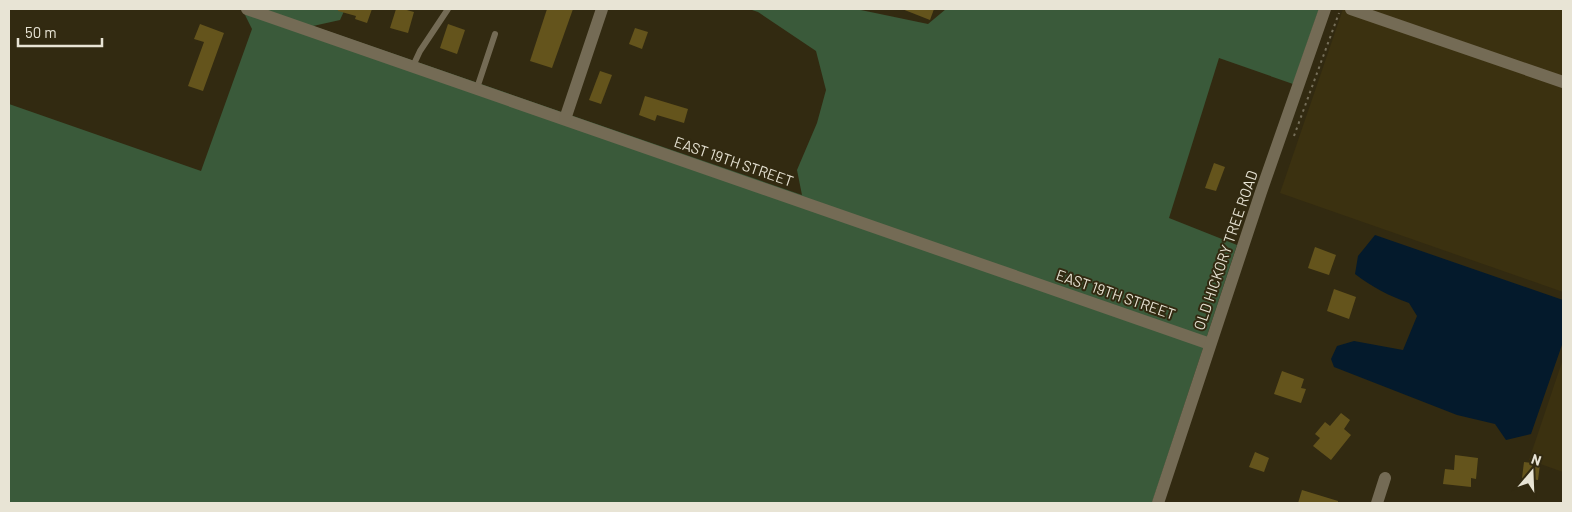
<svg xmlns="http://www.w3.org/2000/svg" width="1572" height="512" font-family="Barlow,sans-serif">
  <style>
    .built { fill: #3b3110 }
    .green { fill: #3a5a3a }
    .water { fill: #041a2c }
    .building { fill: #64541c }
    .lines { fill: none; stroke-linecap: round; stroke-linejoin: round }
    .path { stroke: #766f5a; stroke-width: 2; stroke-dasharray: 2.5 4; stroke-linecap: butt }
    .service { stroke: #746b55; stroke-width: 6 }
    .minor { stroke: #746b55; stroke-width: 12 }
    .tertiary { stroke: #746b55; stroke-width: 12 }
    .labels { text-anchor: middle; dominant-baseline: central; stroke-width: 4; stroke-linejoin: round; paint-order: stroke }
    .street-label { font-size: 15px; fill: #e8e4d5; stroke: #322a11 }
  </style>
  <rect width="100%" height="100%" fill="#322a11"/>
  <g class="built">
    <path d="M1343,9H1563V292L1280,193Z"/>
    <path d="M1563,359V472L1529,460Z"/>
  </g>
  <path class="green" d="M242,9H345L340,20L313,26L802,195L797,170L817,123L826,90L816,51L758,12L749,9H856L928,24L946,9H1319L1293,84L1219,58L1169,218L1237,245L1152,503H9V104L201,171L252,29Z"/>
  <path class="water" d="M1375,235L1563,300V342L1531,434L1506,440L1495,424L1457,415L1334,367L1331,359L1337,346L1354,341L1403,350L1417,316L1409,303C1389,296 1372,287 1355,274L1358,256Z"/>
  <g class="building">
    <path d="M338,9H372L367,23L355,19L356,16L338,11Z"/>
    <path d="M396,9H403L414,12L408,33L390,28Z"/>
    <path d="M547,9H573L552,68L530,61Z"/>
    <path d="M902,9H934L930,20Z"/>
    <path d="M200,24L224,33L203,91L188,86L204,42L194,39Z"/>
    <path d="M448,24L465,30L457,54L440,48Z"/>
    <path d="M635,28L648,32L642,49L629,44Z"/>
    <path d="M600,71L612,75L601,104L589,100Z"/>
    <path d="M645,96L688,109L684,123L657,115L655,121L639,115Z"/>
    <path d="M1214,163L1225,167L1216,191L1205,188Z"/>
    <path d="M1315,247L1336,255L1329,275L1308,268Z"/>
    <path d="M1334,289L1356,297L1349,319L1327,311Z"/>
    <path d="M1282,371L1304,379L1301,388L1306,389L1301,403L1274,394Z"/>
    <path d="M1341,413L1350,420L1344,429L1351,435L1331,460L1313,446L1320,438L1315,434L1325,422L1330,426Z"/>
    <path d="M1255,452L1269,458L1264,472L1249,467Z"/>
    <path d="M1455,455L1478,458L1476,479L1471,478V487L1443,484L1445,469L1454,470Z"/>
    <path d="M1524,462L1540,464L1538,480L1522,478Z"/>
    <path d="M1302,490L1338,501V503H1298Z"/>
  </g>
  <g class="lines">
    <path class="path" d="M1294,136L1339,13"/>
    <g class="service">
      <path d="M413,66L420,51L448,9"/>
      <path d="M477,88L495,34"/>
    </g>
    <g class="minor">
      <path d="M247,9L1210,344"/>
      <path d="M1351,9L1563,82"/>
      <path d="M565,119L602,9"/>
      <path d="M1377,503L1385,478"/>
    </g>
    <path class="tertiary" d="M1158,503L1261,192L1325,9"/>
  </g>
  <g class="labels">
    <g class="street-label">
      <text transform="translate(734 161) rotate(19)">EAST 19TH STREET</text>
      <text transform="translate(1225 250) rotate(-71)">OLD HICKORY TREE ROAD</text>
      <text transform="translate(1116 294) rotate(19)">EAST 19TH STREET</text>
    </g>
  </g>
  <rect width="1572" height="512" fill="none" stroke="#e8e4d5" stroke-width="20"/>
  <g transform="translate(1532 472) rotate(19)" stroke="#322a11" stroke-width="4" paint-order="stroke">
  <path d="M0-4L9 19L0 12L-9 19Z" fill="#e8e4d5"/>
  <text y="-8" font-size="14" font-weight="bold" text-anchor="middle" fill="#e8e4d5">N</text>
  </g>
  <path d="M18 38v8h84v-8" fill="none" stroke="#e8e4d5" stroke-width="2.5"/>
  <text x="25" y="38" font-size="15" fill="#e8e4d5" stroke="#322a11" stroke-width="4" paint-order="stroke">50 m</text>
</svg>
